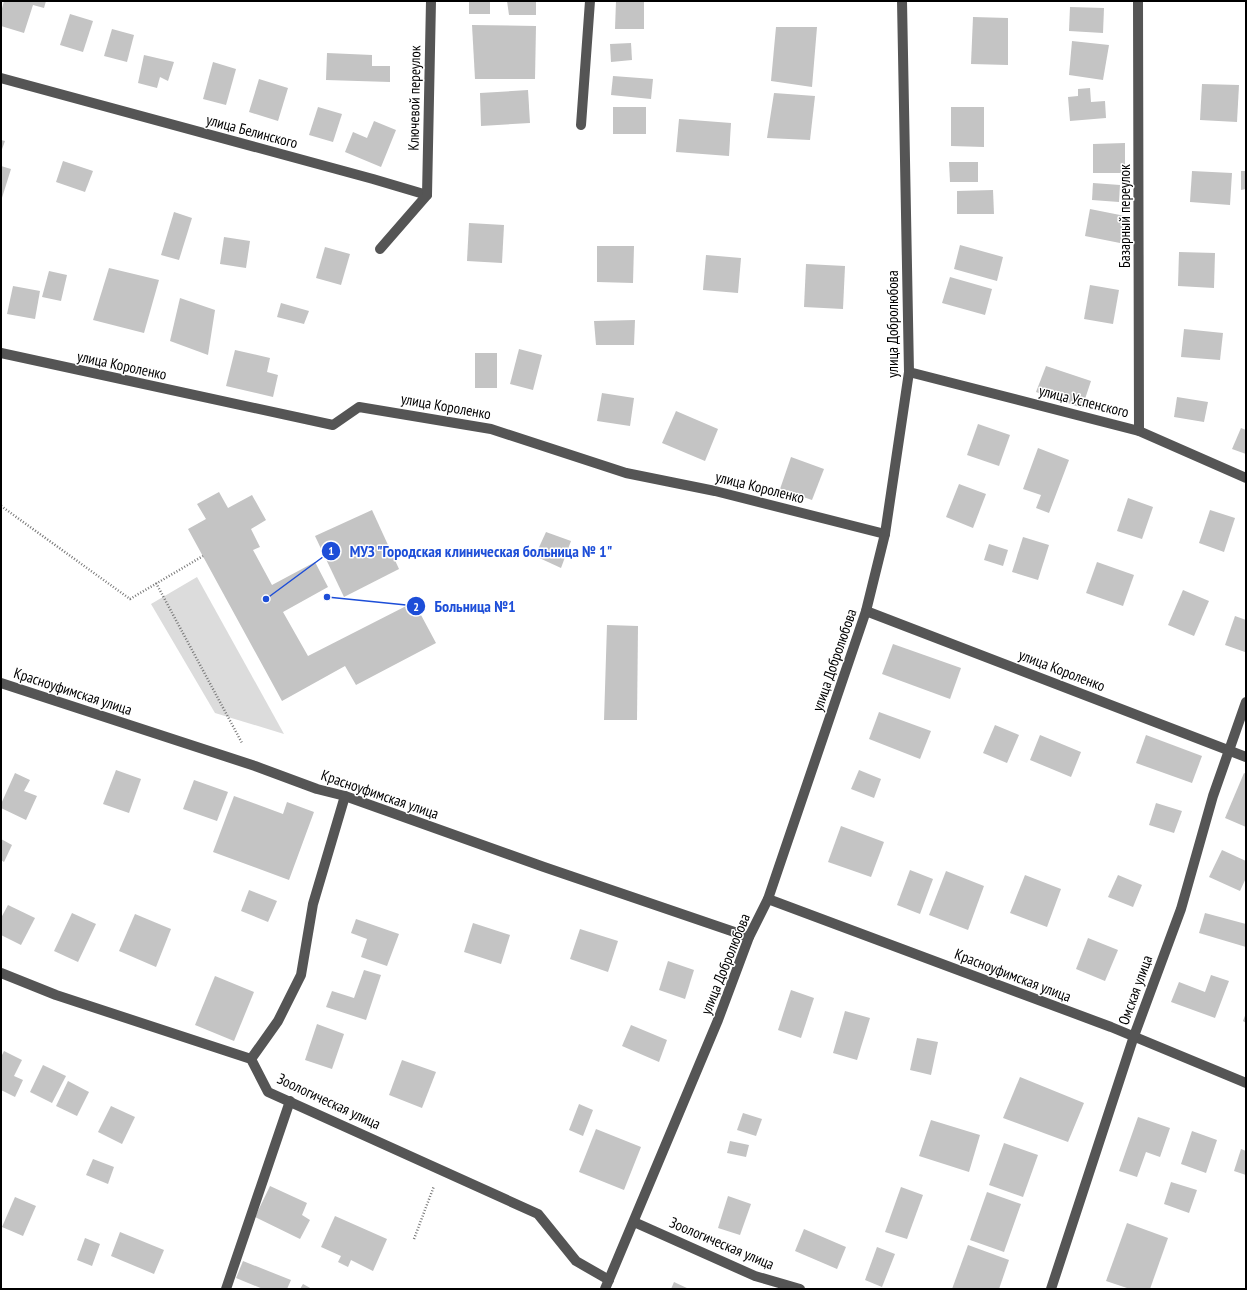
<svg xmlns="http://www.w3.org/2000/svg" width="1247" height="1290" font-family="'PT Sans Narrow',sans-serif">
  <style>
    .green { fill: #dcdcdc }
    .building { fill: #c4c4c4 }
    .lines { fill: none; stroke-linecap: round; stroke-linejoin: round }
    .path { stroke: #777; stroke-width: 2.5; stroke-dasharray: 1 2; stroke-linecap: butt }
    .minor { stroke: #555; stroke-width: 10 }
    .labels { text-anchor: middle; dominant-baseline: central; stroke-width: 3; stroke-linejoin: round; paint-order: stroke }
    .street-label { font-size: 15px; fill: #000; stroke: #fff }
    .leader { fill: none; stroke: #1d4ed8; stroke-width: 1.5 }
    .callout-dot { fill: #1d4ed8; stroke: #fff; stroke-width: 1.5 }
    .mark-label { font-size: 12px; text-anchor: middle; font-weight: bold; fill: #fff }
    .callout-label { font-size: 16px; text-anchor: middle; font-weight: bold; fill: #1d4ed8; stroke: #fff; stroke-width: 3; stroke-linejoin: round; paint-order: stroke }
  </style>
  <rect width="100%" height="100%" fill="#fff"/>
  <path class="green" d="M197,577L284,734L215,713L151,604Z"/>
  <g class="building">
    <path d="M4,1H46L44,8L33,5L24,33L1,26V12Z"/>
    <rect x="469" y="1" width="21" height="13"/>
    <path d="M507,1H536V15H509Z"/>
    <path d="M616,1H644V29H615Z"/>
    <path d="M1070,7L1104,8L1103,33L1069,31Z"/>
    <path d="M70,14L93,21L83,52L60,45Z"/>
    <path d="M973,17L1008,18V65L971,64Z"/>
    <path d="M472,25L536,26L535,79H475Z"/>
    <path d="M776,27H817L812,87L771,81Z"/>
    <path d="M112,29L134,35L127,62L104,56Z"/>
    <path d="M1072,41L1109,45L1103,80L1069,75Z"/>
    <path d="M631,43L632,60L611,62L610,44Z"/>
    <path d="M327,53L372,55V66H390V82L326,80Z"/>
    <path d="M144,55L174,62L168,81L160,77L157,88L138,83Z"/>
    <path d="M213,62L236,69L226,105L203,99Z"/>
    <path d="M613,76L653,79L651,99L611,95Z"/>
    <path d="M259,79L288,88L278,121L249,112Z"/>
    <path d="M1202,84L1239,85L1237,122L1200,120Z"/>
    <path d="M1090,88L1091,102L1105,101L1106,118L1070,121L1068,97L1078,96V89Z"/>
    <path d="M528,90L530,123L481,126L480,93Z"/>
    <path d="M774,93L815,96L810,140L767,138Z"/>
    <path d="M318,107L342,114L333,142L309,135Z"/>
    <rect x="613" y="107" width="33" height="27"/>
    <path d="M951,107H984V147L951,146Z"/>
    <path d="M679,119L731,123L729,156L676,152Z"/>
    <path d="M374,121L396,130L381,167L345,152L353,132L367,138Z"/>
    <path d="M1,140L5,141L1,152Z"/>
    <path d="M1125,143V173H1093V144Z"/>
    <path d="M63,161L93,171L85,192L56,182Z"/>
    <path d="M949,162H978V182H950Z"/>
    <path d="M1,166L11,169L1,201Z"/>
    <path d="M1192,171L1232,173L1230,205L1190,202Z"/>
    <path d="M1241,171H1246V189L1241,190Z"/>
    <path d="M1093,183L1120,185L1119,202L1092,200Z"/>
    <path d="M993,190L994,214H957V191Z"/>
    <path d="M1090,209L1125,216L1120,243L1085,236Z"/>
    <path d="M174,212L192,218L179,260L161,255Z"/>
    <path d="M469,223L504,225L502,263L467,261Z"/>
    <path d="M224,237L250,241L246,268L220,264Z"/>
    <path d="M960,245L1003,257L997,281L954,269Z"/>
    <path d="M597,246H634L633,283L597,282Z"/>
    <path d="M325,247L350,254L341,285L316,278Z"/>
    <path d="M1179,252L1215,253L1214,288L1178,286Z"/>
    <path d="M706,255L741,258L738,293L703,290Z"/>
    <path d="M806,264L845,266L843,309L804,307Z"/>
    <path d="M109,268L159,280L144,333L93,320Z"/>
    <path d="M49,271L67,275L61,301L42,297Z"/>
    <path d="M950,277L992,289L985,315L942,303Z"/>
    <path d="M1090,285L1119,290L1113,324L1084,319Z"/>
    <path d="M13,286L40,291L35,319L7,314Z"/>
    <path d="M180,298L215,310L208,355L170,341Z"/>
    <path d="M281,303L309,311L304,324L277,317Z"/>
    <path d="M635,320L634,345H596L594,321Z"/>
    <path d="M1184,329L1223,333L1220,360L1181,357Z"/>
    <path d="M519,349L542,355L533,390L510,384Z"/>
    <path d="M235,350L270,358L267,372L278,375L273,397L226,386Z"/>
    <rect x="475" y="353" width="22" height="35"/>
    <path d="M1046,366L1091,381L1082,408L1036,392Z"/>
    <path d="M602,393L634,398L630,426L597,421Z"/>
    <path d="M1177,397L1208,402L1204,422L1174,417Z"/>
    <path d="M676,411L718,429L705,461L662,443Z"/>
    <path d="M978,424L1010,435L999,466L967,455Z"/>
    <path d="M1241,428L1246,430V454L1232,449Z"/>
    <path d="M1038,448L1069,460L1049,513L1036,508L1041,495L1023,489Z"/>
    <path d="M791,457L824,469L812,500L780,489Z"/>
    <path d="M959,484L986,494L973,528L946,517Z"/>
    <path d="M219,492L228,508L252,495L266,520L251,529L260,547L253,550L272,585L315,562L328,587L283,612L308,656L414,602L436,643L356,685L345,666L282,701L188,529L206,519L197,504Z"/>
    <path d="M1128,498L1153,507L1142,539L1117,531Z"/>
    <path d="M372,510L399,569L344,597L315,536Z"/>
    <path d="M1210,510L1235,518L1224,552L1199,543Z"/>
    <path d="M546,532L571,541L561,568L535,556Z"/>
    <path d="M1023,537L1049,545L1038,580L1012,572Z"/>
    <path d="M989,544L1008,550L1003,566L984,560Z"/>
    <path d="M1097,562L1134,575L1123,606L1086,593Z"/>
    <path d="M1183,590L1209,601L1194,636L1168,625Z"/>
    <path d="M1235,616L1246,620L1245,652L1225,645Z"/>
    <path d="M607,625L638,626L637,720H604Z"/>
    <path d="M893,644L961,668L950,699L882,674Z"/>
    <path d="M879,712L931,731L920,759L869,739Z"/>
    <path d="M995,725L1019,735L1007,763L983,753Z"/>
    <path d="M1040,735L1081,752L1071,777L1030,760Z"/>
    <path d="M1146,735L1202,756L1192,783L1136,763Z"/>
    <path d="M116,770L141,779L129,813L103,804Z"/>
    <path d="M859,770L881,779L874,798L851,789Z"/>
    <path d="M15,773L30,780L24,791L37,796L26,820L1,808V804Z"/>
    <path d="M1244,773L1246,774V827L1225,818Z"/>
    <path d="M194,780L228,792L217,821L183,809Z"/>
    <path d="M234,796L283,814L287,802L314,812L289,880L213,852Z"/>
    <path d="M1156,803L1182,811L1174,833L1149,825Z"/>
    <path d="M841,826L884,842L871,877L828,862Z"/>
    <path d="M1,839L12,845L4,862L1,860Z"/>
    <path d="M1222,850L1246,861V878L1240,891L1209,877Z"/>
    <path d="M910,870L933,879L920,914L897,905Z"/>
    <path d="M946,871L984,886L968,930L929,915Z"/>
    <path d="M1025,875L1061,889L1047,927L1010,913Z"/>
    <path d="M1118,875L1142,885L1133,907L1108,897Z"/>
    <path d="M249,890L277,901L268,922L241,911Z"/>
    <path d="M8,905L35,918L21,945L1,935V918Z"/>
    <path d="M72,913L96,924L78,962L54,951Z"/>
    <path d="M1205,913L1246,924V947L1199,933Z"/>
    <path d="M135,914L171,929L156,967L119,951Z"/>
    <path d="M356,919L399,934L387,966L361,957L367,939L351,933Z"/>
    <path d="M473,923L510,935L501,964L464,952Z"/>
    <path d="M580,929L618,941L608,972L570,959Z"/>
    <path d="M1088,938L1118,950L1105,981L1076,969Z"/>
    <path d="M668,961L694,970L685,999L659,990Z"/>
    <path d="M364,970L381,975L366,1020L326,1007L332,991L354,998Z"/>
    <path d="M1211,975L1229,981L1215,1018L1171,1002L1179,982L1205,992Z"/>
    <path d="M215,976L254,992L234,1041L195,1025Z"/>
    <path d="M791,990L814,998L801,1038L778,1030Z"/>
    <path d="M845,1011L870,1018L857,1060L833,1053Z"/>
    <path d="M1246,1013V1023L1243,1021Z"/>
    <path d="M317,1024L344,1034L332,1069L305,1060Z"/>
    <path d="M631,1025L667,1040L659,1062L622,1046Z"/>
    <path d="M917,1038L938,1042L931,1075L910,1070Z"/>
    <path d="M4,1051L22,1060L14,1076L23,1080L15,1097L1,1090V1057Z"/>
    <path d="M402,1060L436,1072L422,1108L389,1095Z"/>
    <path d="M43,1065L66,1076L52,1103L30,1092Z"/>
    <path d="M1020,1077L1084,1103L1068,1142L1003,1118Z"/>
    <path d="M68,1081L89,1092L77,1116L56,1106Z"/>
    <path d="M579,1104L593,1110L583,1136L569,1130Z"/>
    <path d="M111,1106L135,1117L122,1144L98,1132Z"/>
    <path d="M743,1113L762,1119L756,1136L737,1130Z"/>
    <path d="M1138,1117L1170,1128L1160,1157L1146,1152L1137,1177L1119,1171Z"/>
    <path d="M931,1120L980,1135L969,1172L919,1156Z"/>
    <path d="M596,1129L641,1147L624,1190L579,1172Z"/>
    <path d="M1192,1131L1217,1140L1206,1173L1181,1164Z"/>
    <path d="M730,1141L749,1145L746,1157L727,1153Z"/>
    <path d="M1004,1143L1038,1155L1023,1197L989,1185Z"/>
    <path d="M1241,1149L1246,1151V1175L1234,1171Z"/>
    <path d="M93,1159L114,1167L108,1184L86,1175Z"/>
    <path d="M1171,1182L1197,1190L1189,1213L1164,1204Z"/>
    <path d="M270,1186L307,1203L302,1215L310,1220L300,1239L255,1217Z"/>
    <path d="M901,1187L923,1195L907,1239L885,1232Z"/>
    <path d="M987,1192L1021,1204L1004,1252L970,1240Z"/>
    <path d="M728,1196L751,1204L740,1235L718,1228Z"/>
    <path d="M15,1197L36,1206L23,1236L2,1227Z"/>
    <path d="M335,1216L387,1239L373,1271L351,1260L348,1267L338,1262L341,1256L321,1247Z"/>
    <path d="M1127,1223L1168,1238L1150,1289H1130L1106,1281Z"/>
    <path d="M804,1229L846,1247L837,1269L795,1251Z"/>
    <path d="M120,1232L164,1250L154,1274L111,1256Z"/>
    <path d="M85,1238L100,1244L92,1266L77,1260Z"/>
    <path d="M968,1245L1009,1260L999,1289H952Z"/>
    <path d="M877,1247L895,1254L882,1287L865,1280Z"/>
    <path d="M243,1261L291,1280L287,1289H263L236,1278Z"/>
    <path d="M674,1282L689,1289H671Z"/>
    <path d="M303,1284L312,1289H300Z"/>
  </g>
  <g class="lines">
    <g class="path">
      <path d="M1,506L130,599L203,556"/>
      <path d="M156,583L242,743"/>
      <path d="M414,1239L434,1186"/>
    </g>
    <g class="minor">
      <path d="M1138,1L1139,431"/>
      <path d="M1,78L373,179L427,195L380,249"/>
      <path d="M581,125L590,1"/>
      <path d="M427,195L431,1"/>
      <path d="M1,353L333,425L359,407L491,429L626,473L715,491L885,534"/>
      <path d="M909,372L1139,431L1246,478"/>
      <path d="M866,611L1246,757"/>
      <path d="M1,683L255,766L317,789L345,796L544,867L749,937"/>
      <path d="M768,899L1111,1027L1246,1083"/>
      <path d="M1,973L56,995L251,1059L268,1092L538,1214L576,1261L609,1280"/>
      <path d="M251,1059L278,1021L301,975L313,904L345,796"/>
      <path d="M634,1222L755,1276L800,1289"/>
      <path d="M226,1289L290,1101"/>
      <path d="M605,1289L718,1020L749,937L768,899L866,611L885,534L909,372L902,1"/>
      <path d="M1051,1289L1134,1036L1181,909L1213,796L1246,702"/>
    </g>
  </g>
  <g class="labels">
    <g class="street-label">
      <text transform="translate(414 98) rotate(-89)">Ключевой переулок</text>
      <text transform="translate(252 131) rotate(15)">улица Белинского</text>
      <text transform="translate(1124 216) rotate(-90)">Базарный переулок</text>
      <text transform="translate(892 324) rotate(-90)">улица Добролюбова</text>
      <text transform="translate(122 365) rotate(12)">улица Короленко</text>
      <text transform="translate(1084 401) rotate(14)">улица Успенского</text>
      <text transform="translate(446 406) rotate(10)">улица Короленко</text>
      <text transform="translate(760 487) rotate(14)">улица Короленко</text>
      <text transform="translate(834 660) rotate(-71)">улица Добролюбова</text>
      <text transform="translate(1062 670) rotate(21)">улица Короленко</text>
      <text transform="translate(73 691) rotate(18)">Красноуфимская улица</text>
      <text transform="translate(380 794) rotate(19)">Красноуфимская улица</text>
      <text transform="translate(725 964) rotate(-68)">улица Добролюбова</text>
      <text transform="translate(1013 975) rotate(21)">Красноуфимская улица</text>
      <text transform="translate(1135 990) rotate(-70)">Омская улица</text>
      <text transform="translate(329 1101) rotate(25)">Зоологическая улица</text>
      <text transform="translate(722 1243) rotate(23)">Зоологическая улица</text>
    </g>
  </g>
  <path class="leader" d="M266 599L331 551M327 597L416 606"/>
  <g class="callout-dot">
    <circle cx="266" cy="599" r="4"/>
    <circle cx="327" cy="597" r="4"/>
    <circle cx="331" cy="551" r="10"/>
    <circle cx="416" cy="606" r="10"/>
  </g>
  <g class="mark-label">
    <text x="331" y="555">1</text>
    <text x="416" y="611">2</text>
  </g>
  <g class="callout-label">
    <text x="481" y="557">МУЗ "Городская клиническая больница № 1"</text>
    <text x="475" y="612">Больница №1</text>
  </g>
  <rect width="1247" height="1290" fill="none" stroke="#000000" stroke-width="4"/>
</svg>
